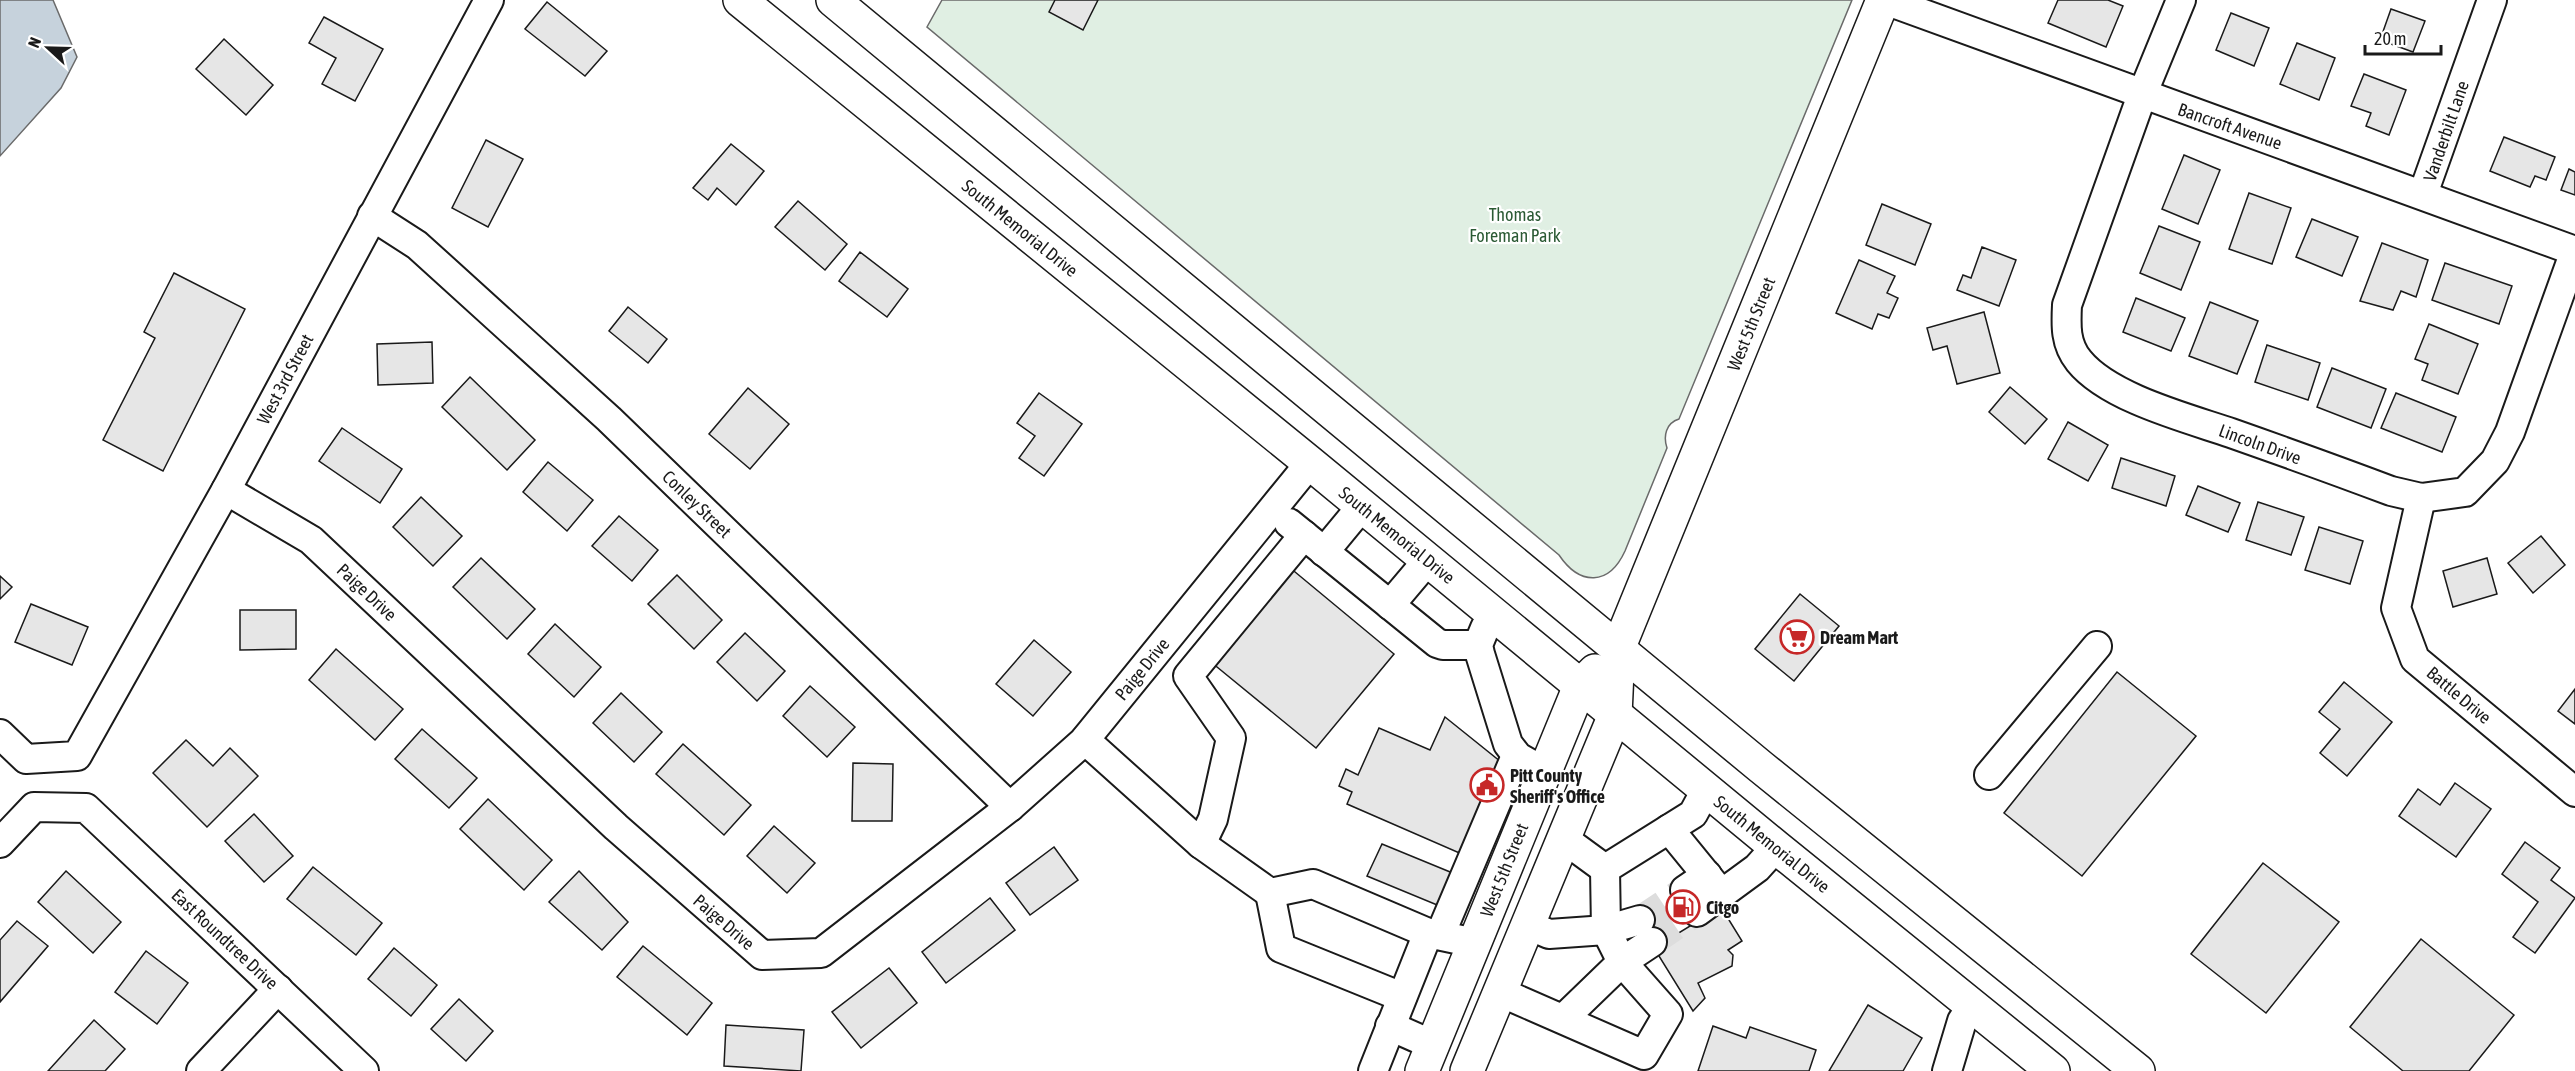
<svg xmlns="http://www.w3.org/2000/svg" width="2575" height="1071" font-family="'Asap Condensed',sans-serif">
  <style>
    .green { fill: #e0efe3; stroke: #6a6a6a; stroke-width: 1.5 }
    .water { fill: #c6d2dc; stroke: #6a6a6a; stroke-width: 1.5 }
    .building { fill: #e6e6e6; stroke: #1a1a1a; stroke-width: 1.5 }
    .lines { fill: none; stroke-linecap: round; stroke-linejoin: round }
    .minor-tunnel { stroke: #ddd; stroke-width: 28; stroke-dasharray: 28 14; stroke-linecap: butt }
    .minor-casing { stroke: #1a1a1a; stroke-width: 32 }
    .major-casing { stroke: #1a1a1a; stroke-width: 36 }
    .minor { stroke: #fff; stroke-width: 28 }
    .major { stroke: #fff; stroke-width: 33 }
    .labels { text-anchor: middle; dominant-baseline: central; stroke-width: 4.5; stroke-linejoin: round; paint-order: stroke }
    .street-label { font-size: 18px; fill: #1a1a1a; stroke: #fff }
    .park-label { font-size: 18px; fill: #2b5a34; stroke: #fff }
    .poi-label { font-size: 18px; font-weight: bold; fill: #1a1a1a; stroke: #fff; text-anchor: start }
  </style>
  <rect width="100%" height="100%" fill="#fff"/>
  <path class="green" d="M942,0H1852L1679,419C1666,423 1663,436 1667,448L1625,551C1609,586 1580,586 1559,555L927,27Z"/>
  <path class="water" d="M0,0H53L77,57L61,88L0,156Z"/>
  <g class="building">
    <path d="M1055,0H1098L1083,30L1049,12Z"/>
    <path d="M2058,0H2108L2123,6L2106,47L2048,23Z"/>
    <path d="M547,2L607,51L585,76L525,29Z"/>
    <path d="M2391,9L2425,21L2413,52L2380,40Z"/>
    <path d="M2231,13L2269,28L2254,66L2216,50Z"/>
    <path d="M324,17L383,49L355,101L322,84L336,58L309,43Z"/>
    <path d="M224,39L273,85L246,115L196,69Z"/>
    <path d="M2297,43L2335,58L2319,100L2280,84Z"/>
    <path d="M2364,74L2406,90L2389,135L2366,126L2371,113L2351,106Z"/>
    <path d="M2504,137L2555,157L2546,180L2535,176L2530,187L2490,171Z"/>
    <path d="M486,140L523,159L488,227L452,208Z"/>
    <path d="M731,144L764,171L736,205L717,188L708,200L693,188Z"/>
    <path d="M2184,155L2220,170L2198,224L2162,209Z"/>
    <path d="M2569,169L2575,172V195L2561,190Z"/>
    <path d="M2249,193L2291,208L2272,264L2229,249Z"/>
    <path d="M798,201L847,244L825,270L775,227Z"/>
    <path d="M1882,204L1931,224L1915,265L1866,245Z"/>
    <path d="M2312,219L2358,237L2342,276L2296,257Z"/>
    <path d="M2159,226L2200,242L2181,290L2140,273Z"/>
    <path d="M2382,243L2428,260L2416,297L2401,291L2393,310L2360,301Z"/>
    <path d="M1982,247L2016,260L1999,306L1957,290L1963,275L1971,278Z"/>
    <path d="M860,252L908,289L887,317L839,281Z"/>
    <path d="M1859,260L1895,276L1887,293L1898,298L1889,318L1878,314L1872,329L1836,313Z"/>
    <path d="M2445,263L2512,286L2499,324L2432,300Z"/>
    <path d="M174,273L245,309L163,471L103,440L155,338L144,332Z"/>
    <path d="M2136,298L2185,318L2171,351L2123,332Z"/>
    <path d="M2210,302L2258,321L2237,374L2189,356Z"/>
    <path d="M628,307L667,339L648,363L609,331Z"/>
    <path d="M1984,312L2000,373L1957,384L1947,346L1933,350L1927,328Z"/>
    <path d="M2429,324L2478,344L2458,394L2422,380L2428,364L2415,359Z"/>
    <path d="M432,342L433,383L378,385L377,344Z"/>
    <path d="M2267,345L2320,363L2308,400L2255,382Z"/>
    <path d="M2332,368L2386,389L2371,428L2317,407Z"/>
    <path d="M470,377L535,440L507,470L442,407Z"/>
    <path d="M2010,387L2047,419L2025,444L1989,412Z"/>
    <path d="M748,388L789,424L750,469L709,434Z"/>
    <path d="M1039,393L1082,424L1044,476L1019,458L1035,436L1017,423Z"/>
    <path d="M2396,393L2456,417L2442,452L2381,428Z"/>
    <path d="M2068,422L2108,445L2088,481L2048,459Z"/>
    <path d="M342,428L402,469L380,503L319,461Z"/>
    <path d="M2121,458L2175,476L2166,506L2112,488Z"/>
    <path d="M548,462L593,500L567,531L523,492Z"/>
    <path d="M2198,486L2240,503L2228,532L2186,515Z"/>
    <path d="M421,497L462,536L433,566L393,527Z"/>
    <path d="M2258,502L2304,517L2291,555L2246,540Z"/>
    <path d="M619,516L658,550L632,581L592,546Z"/>
    <path d="M2319,527L2363,541L2350,584L2305,570Z"/>
    <path d="M2541,536L2565,565L2533,593L2508,563Z"/>
    <path d="M481,558L535,609L507,639L453,587Z"/>
    <path d="M2487,558L2497,594L2453,607L2443,571Z"/>
    <path d="M1283,562L1394,654L1316,748L1206,658Z"/>
    <path d="M677,575L722,620L694,649L648,604Z"/>
    <path d="M0,576L12,587L0,599Z"/>
    <path d="M1800,594L1839,626L1794,681L1755,649Z"/>
    <path d="M31,604L88,627L72,665L15,642Z"/>
    <path d="M240,610H296V649L240,650Z"/>
    <path d="M555,624L601,667L574,697L528,654Z"/>
    <path d="M745,633L785,671L757,701L717,662Z"/>
    <path d="M1034,640L1071,672L1033,716L996,684Z"/>
    <path d="M336,649L403,709L375,740L309,680Z"/>
    <path d="M2117,672L2196,736L2082,876L2004,813Z"/>
    <path d="M2344,682L2392,722L2347,776L2320,753L2340,729L2319,712Z"/>
    <path d="M810,686L855,727L827,757L783,716Z"/>
    <path d="M2575,689V724L2558,711Z"/>
    <path d="M621,693L662,732L634,762L593,723Z"/>
    <path d="M1445,717L1501,762L1464,855L1347,804L1352,792L1339,786L1346,769L1358,775L1379,728L1430,750Z"/>
    <path d="M422,729L477,778L449,808L395,759Z"/>
    <path d="M186,740L213,766L230,748L258,776L207,827L153,773Z"/>
    <path d="M683,744L751,805L724,835L656,774Z"/>
    <path d="M853,763L893,764L892,821H852Z"/>
    <path d="M2455,783L2491,809L2456,857L2399,816L2418,789L2440,805Z"/>
    <path d="M488,799L552,860L524,890L460,829Z"/>
    <path d="M254,814L293,856L264,882L225,841Z"/>
    <path d="M774,826L815,863L787,893L747,856Z"/>
    <path d="M2525,842L2560,868L2551,880L2575,898L2535,953L2513,937L2538,902L2502,874Z"/>
    <path d="M1382,844L1455,874L1442,907L1367,876Z"/>
    <path d="M1054,847L1078,880L1030,915L1006,883Z"/>
    <path d="M2263,863L2339,922L2266,1013L2191,954Z"/>
    <path d="M313,867L382,923L356,955L287,899Z"/>
    <path d="M66,871L121,922L93,953L38,902Z"/>
    <path d="M579,871L628,922L602,950L549,902Z"/>
    <path d="M990,898L1015,930L946,983L922,952Z"/>
    <path d="M1721,907L1742,941L1728,950L1733,955L1732,966L1698,983L1705,998L1693,1011L1654,948Z"/>
    <path d="M17,921L48,946L0,1002V940Z"/>
    <path d="M2421,939L2514,1015L2469,1071H2403L2350,1027Z"/>
    <path d="M643,946L712,1003L687,1035L617,977Z"/>
    <path d="M394,948L437,985L411,1016L368,979Z"/>
    <path d="M146,951L188,983L157,1024L115,992Z"/>
    <path d="M889,968L917,1003L861,1048L832,1012Z"/>
    <path d="M459,999L493,1031L466,1061L431,1029Z"/>
    <path d="M1868,1005L1922,1038L1903,1071H1829Z"/>
    <path d="M94,1020L125,1049L105,1071H48Z"/>
    <path d="M726,1025L804,1030L801,1071L724,1066Z"/>
    <path d="M1713,1026L1746,1038L1750,1027L1816,1050L1809,1071H1698Z"/>
  </g>
  <g class="lines">
    <g class="minor-tunnel">
      <path d="M1640,920L1685,890"/>
      <path d="M1652,942L1697,912"/>
    </g>
    <defs>
      <g id="minor">
        <path d="M1885,0L2575,251"/>
        <path d="M2181,0L2142,95L2067,305C2066,325 2065,344 2079,361C2109,398 2187,418 2231,433C2285,452 2338,471 2391,491L2421,498L2465,492L2495,461L2510,432L2575,251"/>
        <path d="M2423,194L2492,0"/>
        <path d="M372,216L417,245L609,419L1010,807"/>
        <path d="M226,490L311,540L616,827L762,955L821,953L1010,807L1083,742L1310,463"/>
        <path d="M2421,498L2396,608L2415,659L2575,792"/>
        <path d="M1289,523L1437,643L1443,645H1478"/>
        <path d="M1324,552L1362,506"/>
        <path d="M1390,605L1428,560"/>
        <path d="M1485,628L1478,645L1480,654L1508,744L1518,757L1532,765"/>
        <path d="M0,734L26,759L77,756L226,490L489,0"/>
        <path d="M1085,740L1201,844L1213,819L1231,738L1188,676L1304,535"/>
        <path d="M1989,775L2097,646"/>
        <path d="M1669,829L1722,894"/>
        <path d="M1564,839L1605,869"/>
        <path d="M0,843L34,807L86,808L364,1071"/>
        <path d="M1201,844L1270,893L1313,884L1428,933"/>
        <path d="M1685,890L1707,875"/>
        <path d="M1270,893L1281,948L1402,997"/>
        <path d="M1697,912L1757,868L1776,847"/>
        <path d="M1528,925L1549,934L1606,930L1640,920"/>
        <path d="M1440,935L1513,763L1518,757"/>
        <path d="M1652,942L1622,962L1606,930L1605,869L1693,814L1706,790"/>
        <path d="M1500,992L1644,1055L1668,1014L1622,962L1563,1019"/>
        <path d="M1390,1026L1433,1045"/>
        <path d="M201,1071L278,989"/>
        <path d="M1373,1071L1428,933L1475,943"/>
        <path d="M1947,1071L1962,1021L1972,1006"/>
      </g>
      <g id="major">
        <path d="M740,0L1310,463L1776,847L2053,1071"/>
        <path d="M833,0L1761,767L2138,1071"/>
        <path d="M1422,1071L1580,686L1595,671"/>
        <path d="M1467,1071L1615,715L1618,649L1883,0"/>
      </g>
    </defs>
    <use href="#minor" class="minor-casing"/>
    <use href="#major" class="major-casing"/>
    <use href="#minor" class="minor"/>
    <use href="#major" class="major"/>
  </g>
  <defs>
    <symbol id="supermarket-ring" viewBox="-11 -11 22 22"><circle r="9.5" fill="#fff" stroke="#c62828" stroke-width="1.5"/><path d="M-6-5.5h2.5l.6 2H6L4.5 2H-2.5L-4.4-4H-6ZM-1.5 3.2a1.3 1.3 0 1 0 .1 0ZM3 3.2a1.3 1.3 0 1 0 .1 0Z" fill="#c62828"/></symbol>
    <symbol id="civic-ring" viewBox="-11 -11 22 22"><circle r="9.5" fill="#fff" stroke="#c62828" stroke-width="1.5"/><path d="M-.6-6.5H3V-4.5H.6V-3L4-1V1h2V6H-6V1h2V-1L-.6-3ZM-1.2 2.5V6h2.4V2.5Z" fill="#c62828"/></symbol>
    <symbol id="fuel-ring" viewBox="-11 -11 22 22"><circle r="9.5" fill="#fff" stroke="#c62828" stroke-width="1.5"/><path d="M-5.5-6h7V0h2V4h1.3V-2.5L3-4.5l.8-.8L6-3V5H2.5V1h-1V6h-7ZM-4.2-4.7v3.2H.2V-4.7Z" fill="#c62828"/></symbol>
  </defs>
  <g fill-rule="evenodd">
    <use href="#supermarket-ring" x="1778" y="618" width="38" height="38"/>
    <use href="#civic-ring" x="1468" y="766" width="38" height="38"/>
    <use href="#fuel-ring" x="1664" y="888" width="38" height="38"/>
  </g>
  <g class="labels">
    <g class="street-label">
      <text transform="translate(2230 126) rotate(19)">Bancroft Avenue</text>
      <text transform="translate(2446 131) rotate(-71)">Vanderbilt Lane</text>
      <text transform="translate(1020 228) rotate(39)">South Memorial Drive</text>
      <text transform="translate(1751 324) rotate(-68)">West 5th Street</text>
      <text transform="translate(285 379) rotate(-62)">West 3rd Street</text>
      <text transform="translate(2260 444) rotate(20)">Lincoln Drive</text>
      <text transform="translate(697 504) rotate(44)">Conley Street</text>
      <text transform="translate(1397 535) rotate(39)">South Memorial Drive</text>
      <text transform="translate(367 592) rotate(43)">Paige Drive</text>
      <text transform="translate(1142 669) rotate(-51)">Paige Drive</text>
      <text transform="translate(2459 695) rotate(40)">Battle Drive</text>
      <text transform="translate(1772 844) rotate(39)">South Memorial Drive</text>
      <text transform="translate(1504 870) rotate(-68)">West 5th Street</text>
      <text transform="translate(724 922) rotate(41)">Paige Drive</text>
      <text transform="translate(225 939) rotate(43)">East Roundtree Drive</text>
    </g>
    <g class="park-label">
      <text x="1515" y="214">Thomas<tspan x="1515" dy="21">Foreman Park</tspan></text>
    </g>
    <g class="poi-label">
      <text x="1820" y="637">Dream Mart</text>
      <text x="1510" y="775">Pitt County<tspan x="1510" dy="21">Sheriff's Office</tspan></text>
      <text x="1706" y="907">Citgo</text>
    </g>
  </g>
  <g transform="translate(48 48) rotate(292)" stroke="#ffffff" stroke-width="4.5" paint-order="stroke">
  <path d="M0-4.5L10 22L0 15L-10 22Z" fill="#1a1a1a"/>
  <text y="-9" font-size="16" font-weight="bold" text-anchor="middle" fill="#1a1a1a">N</text>
  </g>
  <path d="M2365 45v9h76v-9" fill="none" stroke="#1a1a1a" stroke-width="3"/>
  <text x="2374" y="45" font-size="18" fill="#1a1a1a" stroke="#ffffff" stroke-width="4.5" paint-order="stroke">20 m</text>
</svg>
